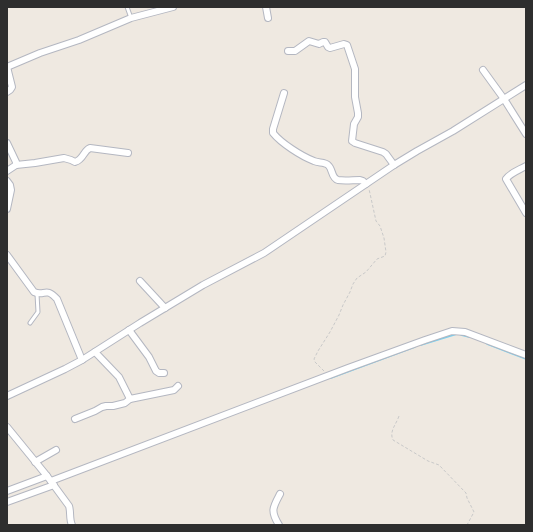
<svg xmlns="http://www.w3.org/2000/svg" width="533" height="532" font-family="'DejaVu Sans',sans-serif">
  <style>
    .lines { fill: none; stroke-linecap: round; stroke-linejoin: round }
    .stream { stroke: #75cff0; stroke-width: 1.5 }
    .service-casing { stroke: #b4b7c1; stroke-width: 5 }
    .minor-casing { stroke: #b4b7c1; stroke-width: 8 }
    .path { stroke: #c9c9c9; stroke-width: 1; stroke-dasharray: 3 2; stroke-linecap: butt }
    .service { stroke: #fff; stroke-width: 3 }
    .minor { stroke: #fff; stroke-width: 6 }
  </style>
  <rect width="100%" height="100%" fill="#efe9e1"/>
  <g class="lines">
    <g class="stream">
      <path d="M461,335L469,337"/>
      <path d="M487,344L526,359"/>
      <path d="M421,345L457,334"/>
      <path d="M331,378L415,347"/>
    </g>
    <defs>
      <g id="service">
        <path d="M127,7L131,18"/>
        <path d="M30,323L38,312L37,294"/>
      </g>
      <g id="minor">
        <path d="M266,7L268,18"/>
        <path d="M288,51H295L309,41L319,44L323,42H325L328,47L330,48L344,44L347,45L355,69V97L358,113V117L354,124L352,141L355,143L383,152L386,154L394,165"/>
        <path d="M7,67L40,53L79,40L131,18L173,7"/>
        <path d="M483,70L504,99L526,134"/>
        <path d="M7,92L10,90L12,87L7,67"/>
        <path d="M284,93L273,129V133C281,143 301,156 314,161C318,163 325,162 328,165C333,169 331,178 338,180C345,181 353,180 360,180L363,181L366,184"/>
        <path d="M7,143L16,162V165L7,171"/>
        <path d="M16,165L35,163L64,158L71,160L75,162C84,159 83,151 90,148L128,153"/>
        <path d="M526,166C519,170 510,173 506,179L526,213"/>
        <path d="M7,181L10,185L11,190L7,209"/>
        <path d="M7,255L34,292C45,297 45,286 57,299L82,360"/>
        <path d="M140,281L165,308"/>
        <path d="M129,330L149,357L156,371L159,373H164"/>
        <path d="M95,352L119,377L130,399L174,390L178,386"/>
        <path d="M7,396L65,369L82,360L140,323L203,285L264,253L394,165L417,151L453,131L526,85"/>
        <path d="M75,419L95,411L102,407L106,406H113L125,403L130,399"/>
        <path d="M7,427L47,476L69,506C71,512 69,519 72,525"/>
        <path d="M35,462L56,450"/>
        <path d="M51,481L348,368L425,340L452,331L465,332L526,355"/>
        <path d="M7,491L47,476"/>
        <path d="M7,502L54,485"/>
        <path d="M279,525C270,511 273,507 280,494"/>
      </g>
    </defs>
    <use href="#service" class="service-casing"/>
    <use href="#minor" class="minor-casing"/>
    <g class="path">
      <path d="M324,371L315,362L314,359L318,351L330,332L339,315L343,305L350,292L353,284L357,278L366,272L377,259L385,256L386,252L384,238L380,226L376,221L369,189"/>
      <path d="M399,416C396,425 389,431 393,440L428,461L439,465L466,493L467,498L474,512L467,525"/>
    </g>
    <use href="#service" class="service"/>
    <use href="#minor" class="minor"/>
  </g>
  <rect width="533" height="532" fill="none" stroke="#2e2e2e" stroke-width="16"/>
</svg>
